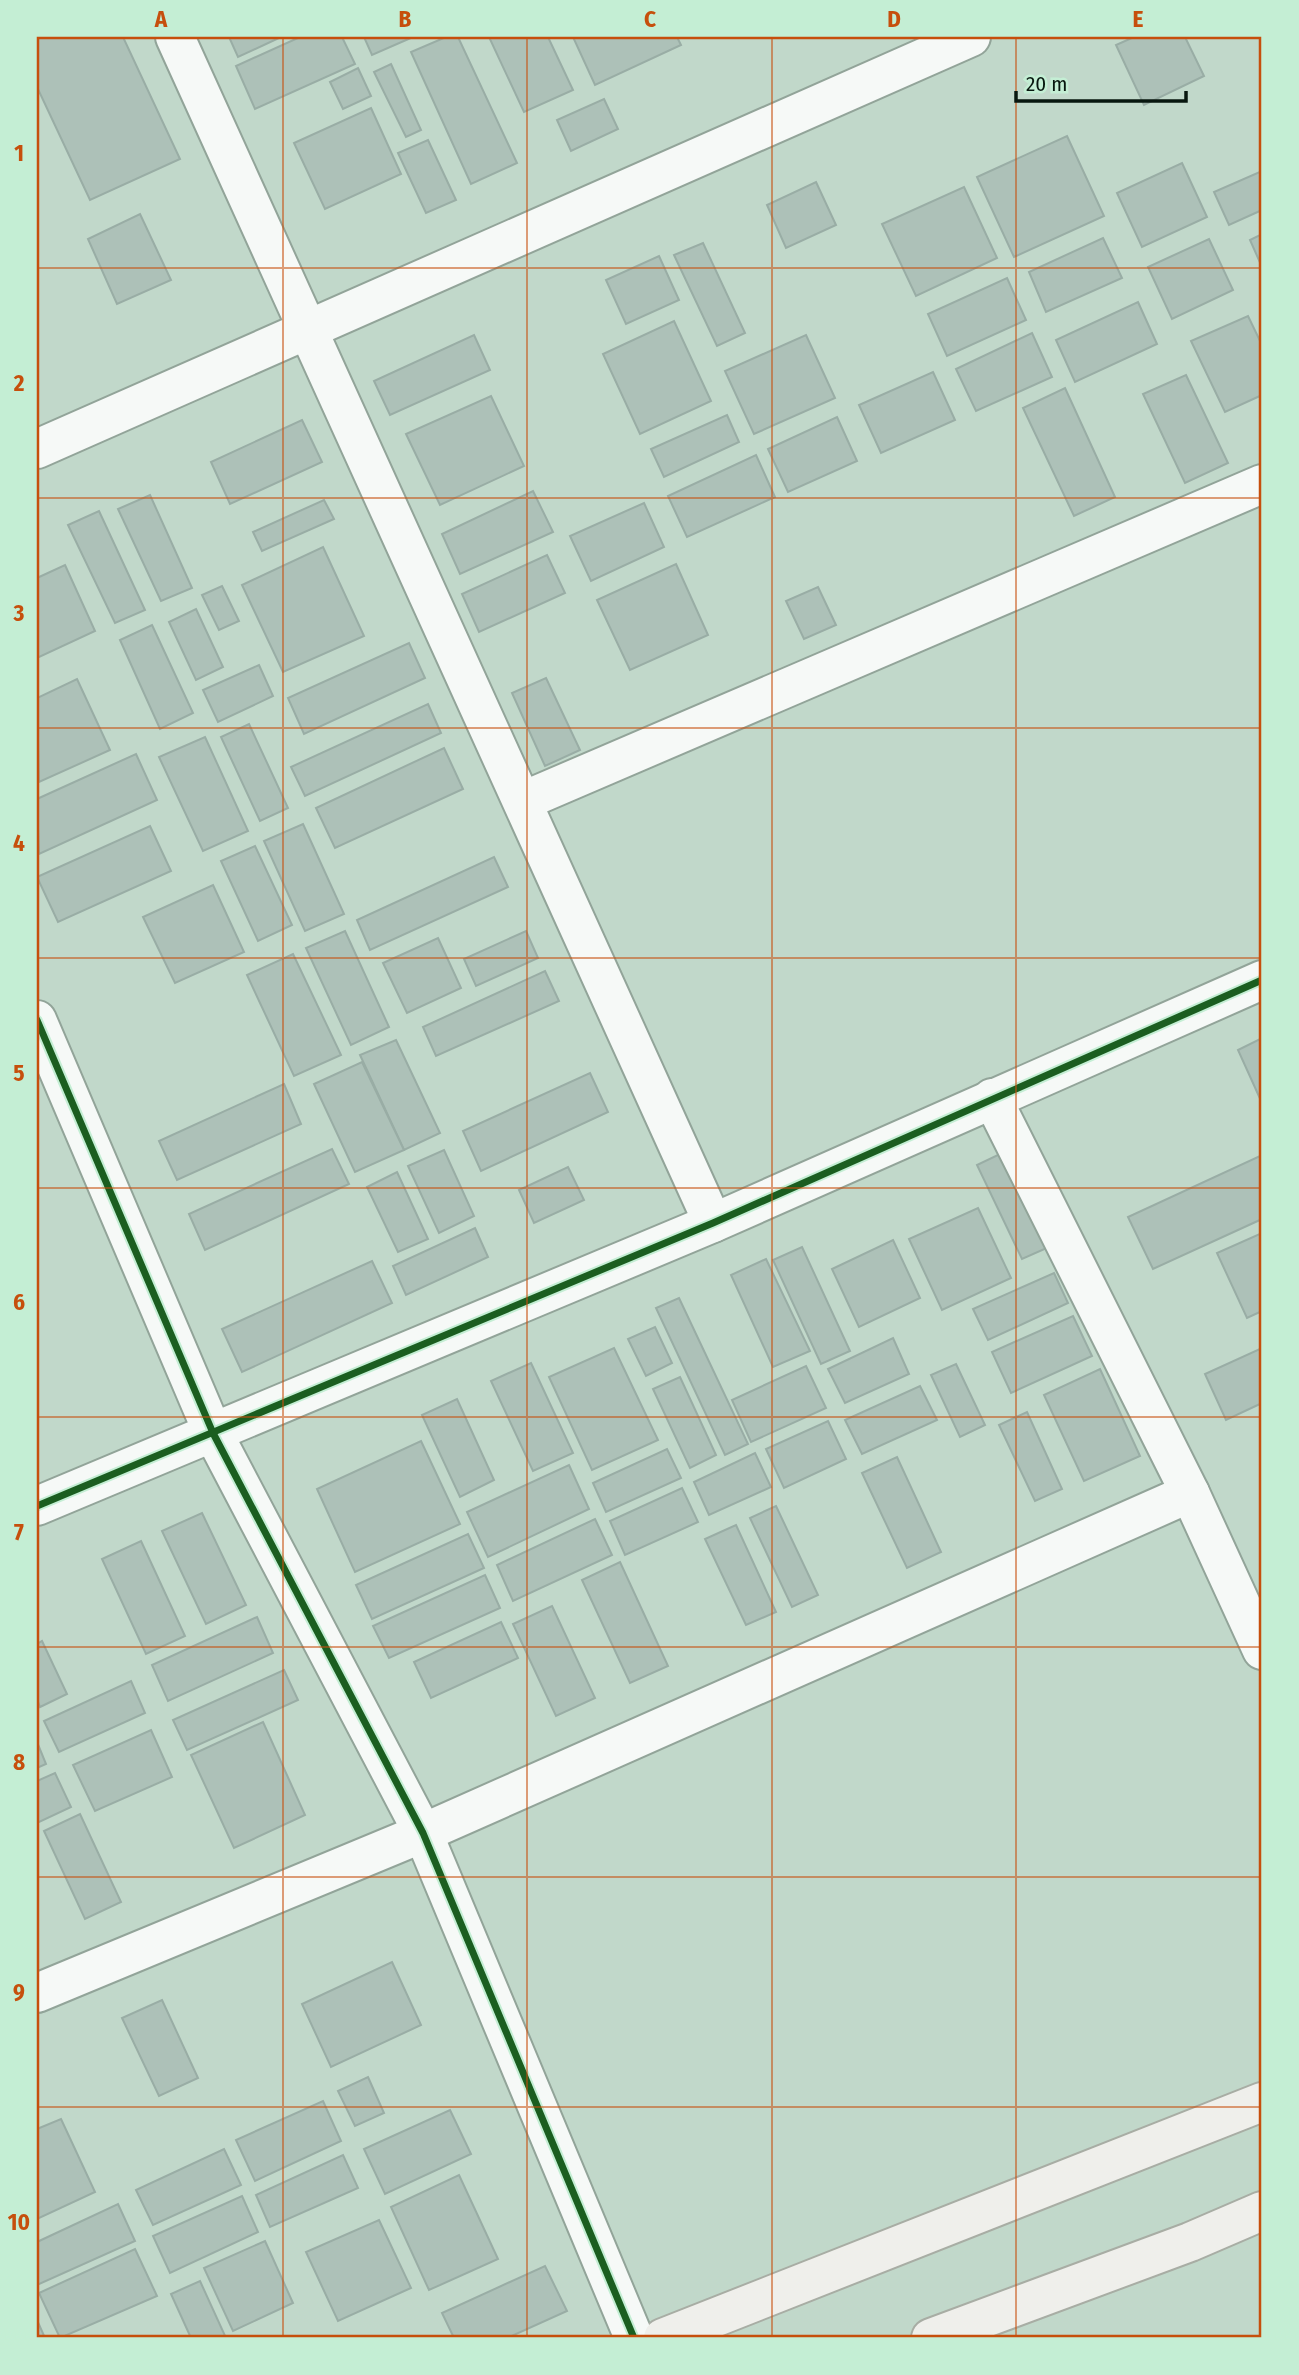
<svg xmlns="http://www.w3.org/2000/svg" width="1299" height="2375" font-family="'Fira Sans Condensed',sans-serif">
  <style>
    .building { fill: #adc1b8; stroke: #99ada5; stroke-width: 2 }
    .lines { fill: none; stroke-linecap: round; stroke-linejoin: round }
    .minor-casing { stroke: #92a499; stroke-width: 42 }
    .major-casing { stroke: #a8ada4; stroke-width: 42 }
    .minor { stroke: #f6f9f7; stroke-width: 38 }
    .major { stroke: #efefeb; stroke-width: 38 }
    .cycleway-casing { stroke: #c4eed4; stroke-width: 11 }
    .cycleway { stroke: #1b5e20; stroke-width: 7 }
    .grid { fill: none; stroke: #c64f0c; stroke-width: 2; stroke-opacity: 0.55 }
    .neatline { fill: none; stroke: #c64f0c; stroke-width: 2.5 }
    .grid-label { font-size: 23px; text-anchor: middle; font-weight: bold; fill: #c64f0c }
  </style>
  <rect width="100%" height="100%" fill="#c1d8ca"/>
  <g class="building">
    <path d="M37,37H123L180,159L90,200L37,87Z"/>
    <path d="M229,37H281L238,57Z"/>
    <path d="M300,37H342L355,64L255,109L236,66Z"/>
    <path d="M364,37H413L372,55Z"/>
    <path d="M446,37H458L517,163L471,184L411,52Z"/>
    <path d="M489,37H548L573,90L524,112Z"/>
    <path d="M573,37H677L681,45L595,85Z"/>
    <path d="M1134,37H1185L1204,76L1144,105L1116,45Z"/>
    <path d="M391,64L421,130L406,137L374,72Z"/>
    <path d="M358,68L371,96L343,109L330,82Z"/>
    <path d="M604,99L618,129L571,151L557,120Z"/>
    <path d="M371,108L401,174L325,209L294,143Z"/>
    <path d="M1067,136L1104,216L1014,257L977,177Z"/>
    <path d="M428,140L456,200L426,213L398,153Z"/>
    <path d="M1182,163L1207,217L1142,247L1117,193Z"/>
    <path d="M1262,171V210L1229,225L1214,192Z"/>
    <path d="M816,182L836,225L786,248L767,205Z"/>
    <path d="M964,187L997,258L916,296L882,224Z"/>
    <path d="M140,214L171,280L117,304L88,239Z"/>
    <path d="M1262,234V267L1250,240Z"/>
    <path d="M1103,238L1122,278L1046,312L1029,272Z"/>
    <path d="M1209,239L1233,290L1172,319L1148,267Z"/>
    <path d="M703,243L745,333L717,346L674,255Z"/>
    <path d="M659,256L679,300L626,324L606,280Z"/>
    <path d="M1007,278L1026,320L947,356L928,314Z"/>
    <path d="M1138,302L1157,344L1075,382L1056,340Z"/>
    <path d="M1248,316L1262,345V395L1225,412L1191,341Z"/>
    <path d="M674,321L711,401L640,434L603,354Z"/>
    <path d="M1032,333L1052,377L976,411L956,369Z"/>
    <path d="M474,335L490,370L390,415L374,381Z"/>
    <path d="M806,335L835,398L754,434L725,371Z"/>
    <path d="M933,372L955,420L881,453L859,405Z"/>
    <path d="M1186,375L1228,463L1185,483L1143,394Z"/>
    <path d="M1065,388L1115,497L1074,516L1023,408Z"/>
    <path d="M491,396L524,466L440,505L406,434Z"/>
    <path d="M727,415L739,442L664,477L651,449Z"/>
    <path d="M837,417L857,461L788,492L768,449Z"/>
    <path d="M302,420L322,462L230,504L211,462Z"/>
    <path d="M756,455L775,497L687,537L668,496Z"/>
    <path d="M533,491L553,532L460,574L442,534Z"/>
    <path d="M150,495L192,588L161,601L118,509Z"/>
    <path d="M324,500L334,519L262,551L253,532Z"/>
    <path d="M644,503L664,547L591,581L570,536Z"/>
    <path d="M99,511L145,610L115,623L68,525Z"/>
    <path d="M323,547L364,636L283,672L242,585Z"/>
    <path d="M547,555L565,593L479,632L462,594Z"/>
    <path d="M676,564L708,635L630,670L597,600Z"/>
    <path d="M65,565L95,631L37,658V578Z"/>
    <path d="M222,586L239,621L219,630L202,595Z"/>
    <path d="M818,587L836,625L804,639L786,601Z"/>
    <path d="M196,609L223,667L196,680L169,622Z"/>
    <path d="M152,625L193,713L160,729L120,640Z"/>
    <path d="M409,643L425,678L304,734L288,698Z"/>
    <path d="M259,665L273,696L218,722L203,690Z"/>
    <path d="M546,678L580,750L545,766L512,693Z"/>
    <path d="M77,679L110,750L39,782L37,698Z"/>
    <path d="M428,704L441,733L305,796L291,767Z"/>
    <path d="M249,724L288,808L260,821L221,737Z"/>
    <path d="M205,737L248,831L203,851L159,757Z"/>
    <path d="M444,748L463,789L335,848L316,808Z"/>
    <path d="M136,754L157,800L39,854L37,799Z"/>
    <path d="M303,824L344,914L305,931L264,841Z"/>
    <path d="M150,826L171,871L58,922L37,877Z"/>
    <path d="M255,846L292,925L258,941L221,861Z"/>
    <path d="M494,857L508,887L370,950L357,920Z"/>
    <path d="M213,885L244,952L175,983L143,917Z"/>
    <path d="M345,931L389,1027L351,1045L306,948Z"/>
    <path d="M526,931L538,958L476,986L464,959Z"/>
    <path d="M438,938L461,988L407,1013L383,963Z"/>
    <path d="M293,954L341,1055L294,1076L247,975Z"/>
    <path d="M545,971L559,1001L436,1056L423,1027Z"/>
    <path d="M1262,1038V1103L1238,1050Z"/>
    <path d="M396,1040L440,1133L404,1150L360,1055Z"/>
    <path d="M362,1062L404,1150L355,1172L314,1084Z"/>
    <path d="M590,1073L608,1112L481,1171L463,1131Z"/>
    <path d="M284,1084L301,1124L177,1180L159,1141Z"/>
    <path d="M332,1149L349,1184L205,1250L189,1214Z"/>
    <path d="M444,1150L474,1216L439,1233L408,1166Z"/>
    <path d="M1004,1152L1049,1247L1022,1259L977,1165Z"/>
    <path d="M1260,1156L1262,1219L1153,1269L1128,1217Z"/>
    <path d="M568,1167L584,1200L534,1223L519,1190Z"/>
    <path d="M397,1172L428,1239L398,1252L367,1187Z"/>
    <path d="M978,1208L1011,1278L942,1310L909,1239Z"/>
    <path d="M475,1228L488,1257L406,1295L393,1266Z"/>
    <path d="M1262,1233V1311L1247,1318L1217,1253Z"/>
    <path d="M893,1240L920,1298L859,1327L832,1269Z"/>
    <path d="M802,1247L850,1351L821,1364L773,1260Z"/>
    <path d="M766,1259L810,1351L773,1367L731,1275Z"/>
    <path d="M372,1261L392,1303L242,1372L222,1329Z"/>
    <path d="M1054,1273L1068,1303L988,1340L973,1309Z"/>
    <path d="M679,1298L748,1444L725,1455L656,1308Z"/>
    <path d="M1073,1316L1092,1356L1011,1393L992,1352Z"/>
    <path d="M655,1327L672,1363L646,1376L628,1339Z"/>
    <path d="M893,1338L909,1374L845,1403L828,1369Z"/>
    <path d="M614,1348L658,1440L592,1470L549,1377Z"/>
    <path d="M1262,1348V1403L1226,1420L1205,1374Z"/>
    <path d="M531,1363L573,1453L533,1471L491,1381Z"/>
    <path d="M956,1364L985,1425L960,1437L931,1375Z"/>
    <path d="M806,1366L826,1408L751,1442L732,1400Z"/>
    <path d="M1100,1369L1140,1456L1084,1481L1044,1395Z"/>
    <path d="M680,1377L716,1455L690,1468L653,1389Z"/>
    <path d="M920,1386L937,1420L862,1454L845,1420Z"/>
    <path d="M457,1399L494,1480L460,1497L422,1415Z"/>
    <path d="M1027,1412L1062,1489L1035,1501L999,1425Z"/>
    <path d="M828,1421L846,1459L784,1488L766,1449Z"/>
    <path d="M421,1441L460,1524L355,1572L317,1489Z"/>
    <path d="M667,1449L681,1478L606,1512L593,1483Z"/>
    <path d="M755,1453L771,1487L709,1515L694,1482Z"/>
    <path d="M897,1457L941,1552L907,1568L862,1473Z"/>
    <path d="M569,1465L589,1509L488,1557L467,1512Z"/>
    <path d="M682,1488L698,1522L625,1555L610,1521Z"/>
    <path d="M776,1506L818,1595L792,1607L750,1518Z"/>
    <path d="M202,1513L246,1605L206,1624L162,1531Z"/>
    <path d="M595,1519L612,1555L513,1601L497,1565Z"/>
    <path d="M736,1525L776,1612L746,1625L705,1539Z"/>
    <path d="M468,1534L484,1568L372,1619L356,1585Z"/>
    <path d="M141,1541L185,1636L146,1654L102,1559Z"/>
    <path d="M620,1562L668,1666L630,1683L582,1580Z"/>
    <path d="M485,1575L500,1608L389,1658L373,1626Z"/>
    <path d="M552,1606L595,1698L556,1716L513,1624Z"/>
    <path d="M257,1617L273,1653L168,1701L152,1665Z"/>
    <path d="M501,1622L518,1658L431,1698L414,1662Z"/>
    <path d="M42,1641L67,1694L40,1707L37,1699V1644Z"/>
    <path d="M284,1670L298,1700L187,1750L173,1720Z"/>
    <path d="M131,1681L145,1713L59,1752L44,1721Z"/>
    <path d="M263,1722L305,1815L234,1848L191,1755Z"/>
    <path d="M151,1730L172,1777L95,1811L73,1765Z"/>
    <path d="M37,1742L46,1764L37,1768Z"/>
    <path d="M55,1773L71,1807L37,1823V1781Z"/>
    <path d="M80,1814L121,1902L85,1919L44,1831Z"/>
    <path d="M392,1962L421,2025L331,2067L302,2004Z"/>
    <path d="M162,2000L198,2078L159,2096L122,2018Z"/>
    <path d="M368,2077L384,2113L355,2126L338,2091Z"/>
    <path d="M323,2101L341,2141L255,2181L236,2140Z"/>
    <path d="M450,2110L471,2154L385,2194L364,2149Z"/>
    <path d="M61,2119L95,2192L37,2219V2129Z"/>
    <path d="M224,2149L241,2185L153,2225L136,2190Z"/>
    <path d="M343,2155L358,2188L270,2227L256,2195Z"/>
    <path d="M459,2175L498,2259L429,2290L391,2207Z"/>
    <path d="M242,2196L258,2232L170,2273L153,2236Z"/>
    <path d="M118,2204L135,2241L37,2285V2242Z"/>
    <path d="M379,2220L411,2288L338,2321L306,2252Z"/>
    <path d="M265,2241L293,2303L233,2331L204,2268Z"/>
    <path d="M135,2249L157,2296L60,2338L39,2293Z"/>
    <path d="M545,2266L567,2311L507,2338H454L442,2313Z"/>
    <path d="M200,2281L226,2338H191L171,2294Z"/>
    <path d="M37,2320L45,2338H37Z"/>
  </g>
  <g class="lines">
    <defs>
      <g id="minor">
        <path d="M175,37L713,1223"/>
        <path d="M37,449L971,37"/>
        <path d="M523,801L1262,484"/>
        <path d="M37,1020L213,1433L423,1833L634,2338"/>
        <path d="M992,1098L1190,1493L1262,1650"/>
        <path d="M37,1506L713,1223L1262,980"/>
        <path d="M37,1993L423,1833L1190,1493"/>
      </g>
      <g id="major">
        <path d="M663,2338L1262,2102"/>
        <path d="M931,2338L1190,2242L1262,2211"/>
      </g>
    </defs>
    <use href="#minor" class="minor-casing"/>
    <use href="#major" class="major-casing"/>
    <use href="#minor" class="minor"/>
    <use href="#major" class="major"/>
    <defs>
      <g id="cycleway">
        <path d="M37,1020L213,1433L423,1833L634,2338"/>
        <path d="M37,1506L713,1223L1262,980"/>
      </g>
    </defs>
    <use href="#cycleway" class="cycleway-casing"/>
    <use href="#cycleway" class="cycleway"/>
  </g>
  <path class="grid" d="M283,37V2338M527,37V2338M772,37V2338M1016,37V2338M37,268H1262M37,498H1262M37,728H1262M37,958H1262M37,1188H1262M37,1417H1262M37,1647H1262M37,1877H1262M37,2107H1262"/>
  <rect width="1299" height="2375" fill="none" stroke="#c4eed4" stroke-width="77"/>
  <path d="M1016 91v10h170v-10" fill="none" stroke="#08170f" stroke-width="3.5"/>
  <text x="1026" y="91" font-size="21" fill="#08170f" stroke="#c4eed4" stroke-width="5" paint-order="stroke">20 m</text>
  <rect x="38" y="38" width="1222" height="2298" class="neatline"/>
  <g class="grid-label">
    <text x="161" y="27">A</text>
    <text x="405" y="27">B</text>
    <text x="650" y="27">C</text>
    <text x="894" y="27">D</text>
    <text x="1138" y="27">E</text>
    <text x="19" y="161">1</text>
    <text x="19" y="391">2</text>
    <text x="19" y="621">3</text>
    <text x="19" y="851">4</text>
    <text x="19" y="1081">5</text>
    <text x="19" y="1310">6</text>
    <text x="19" y="1540">7</text>
    <text x="19" y="1770">8</text>
    <text x="19" y="2000">9</text>
    <text x="19" y="2230">10</text>
  </g>
</svg>
